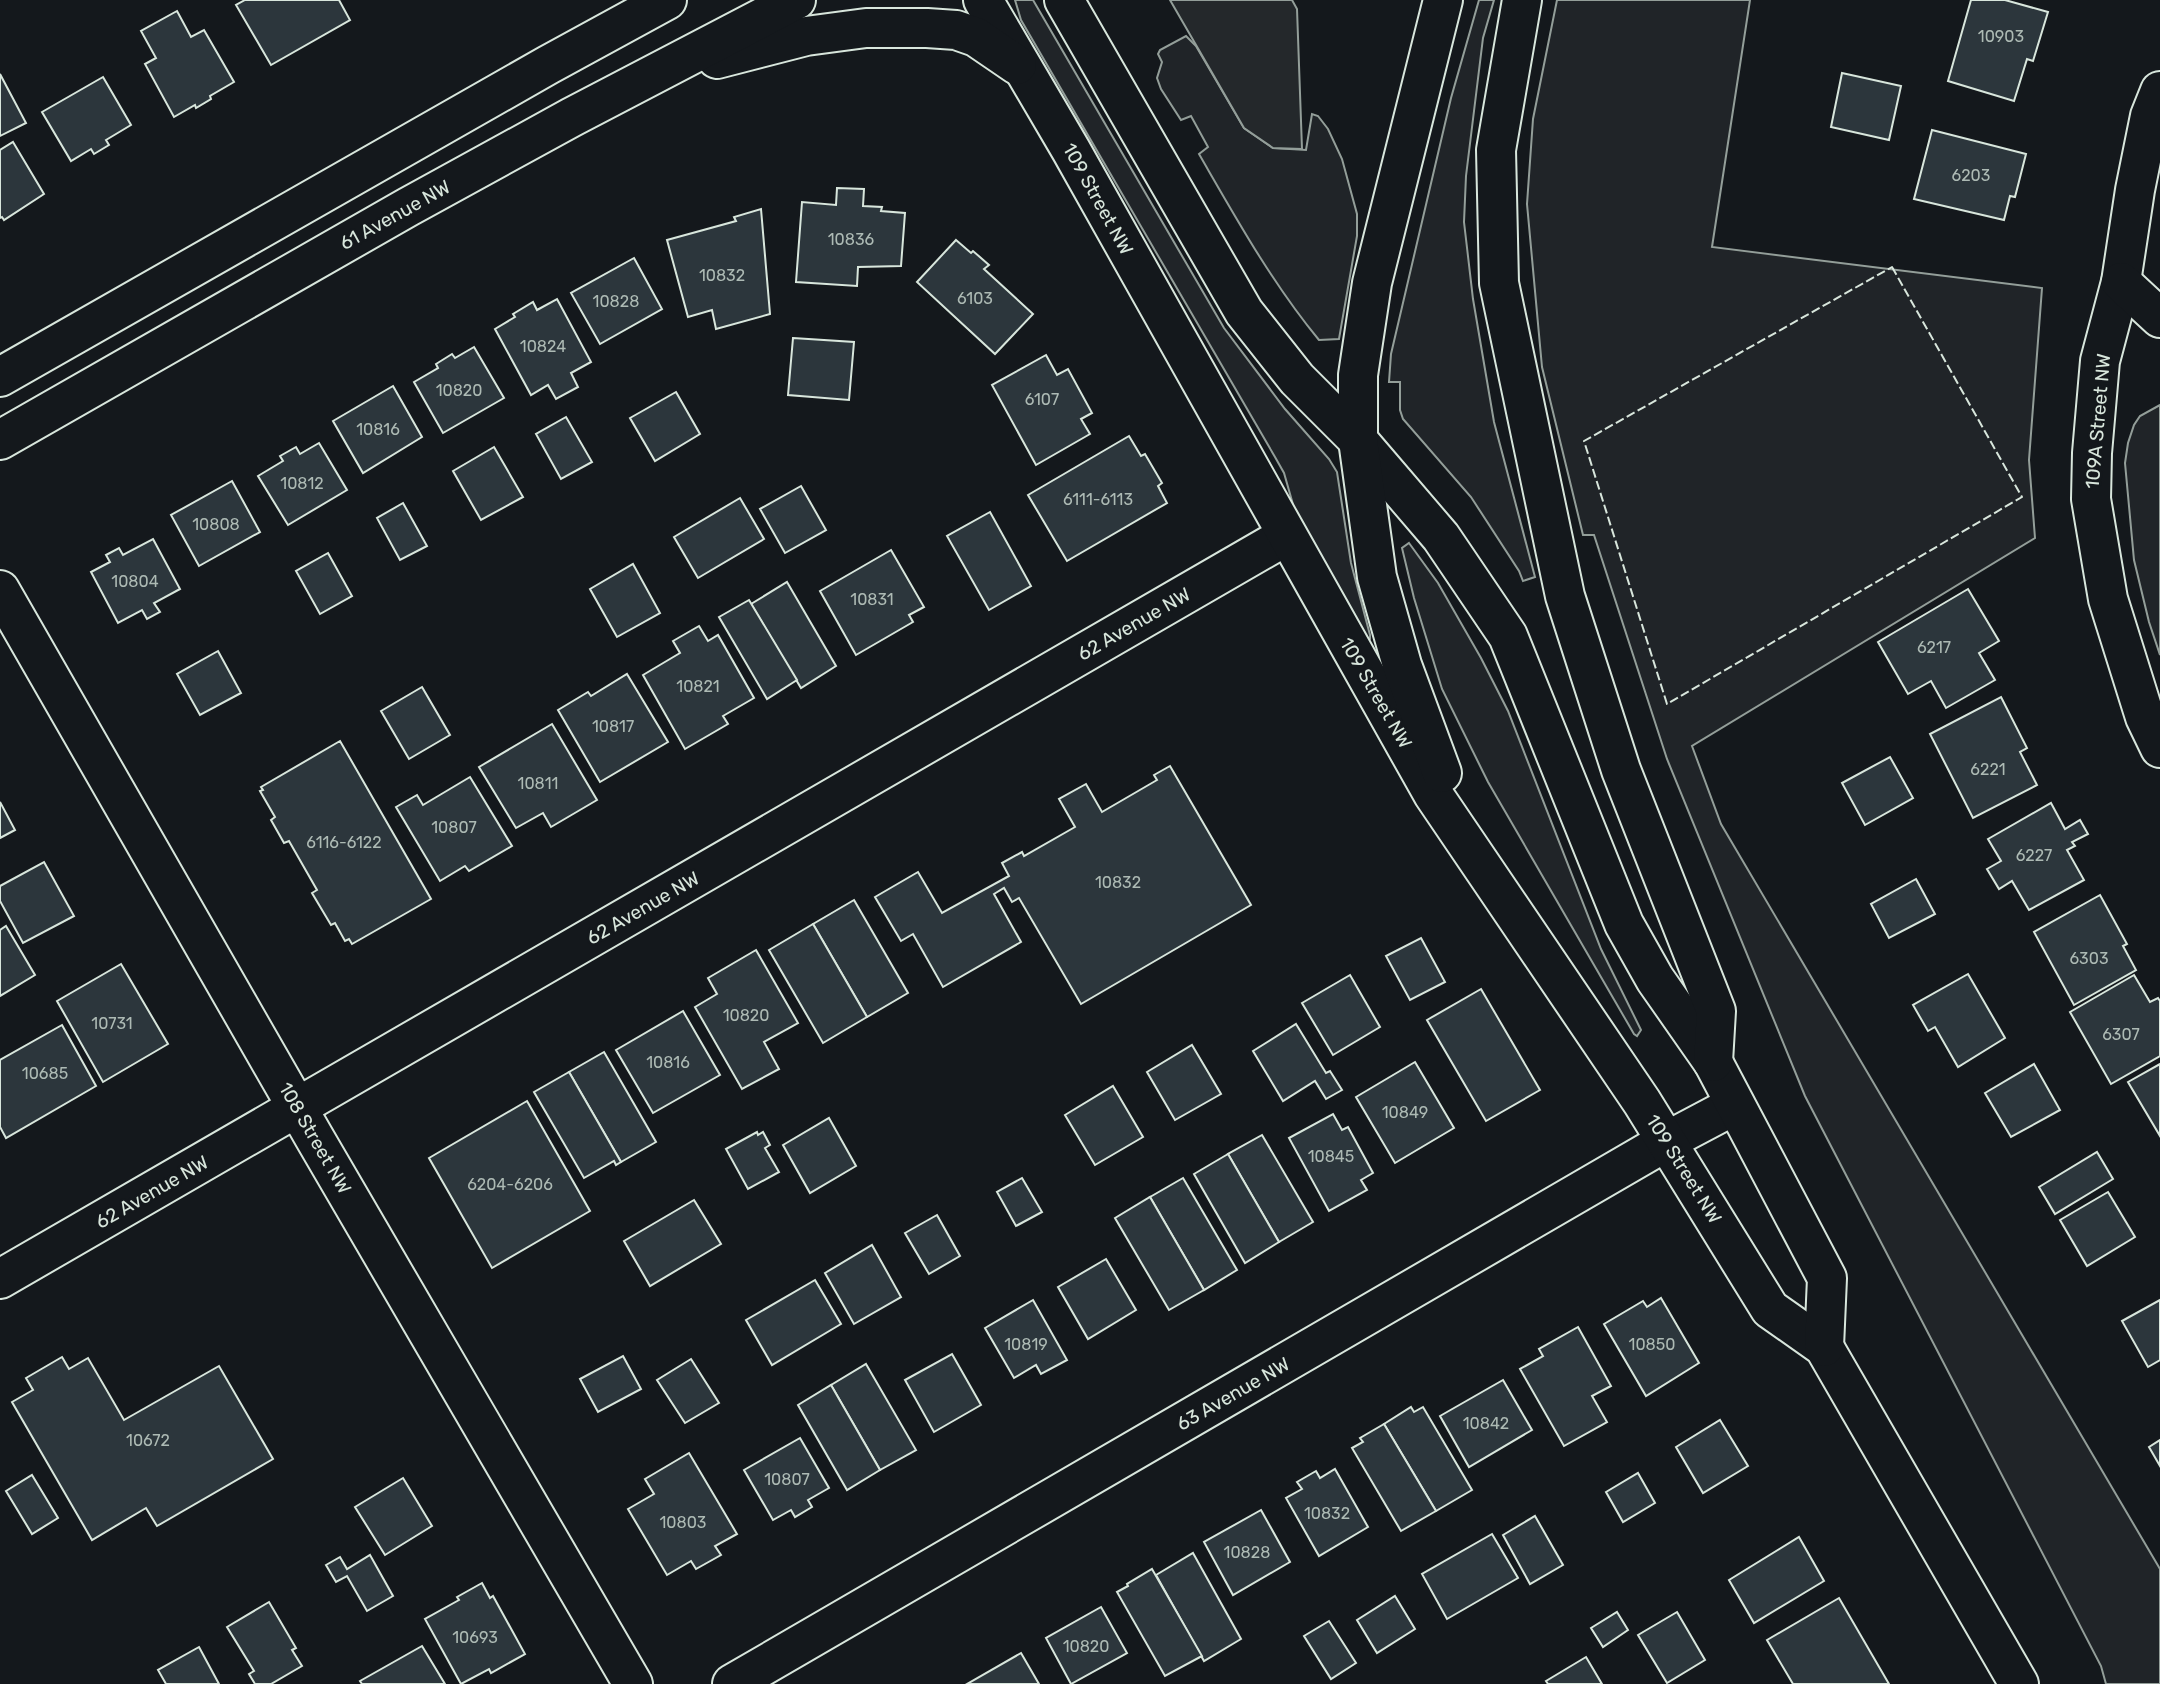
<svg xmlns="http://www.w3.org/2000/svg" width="2160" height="1684" font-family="Rubik,sans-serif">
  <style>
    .green { fill: #202428; stroke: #939e99; stroke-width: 2 }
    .parking { fill: #24282b; stroke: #939e99; stroke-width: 2 }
    .building { fill: #2c363c; stroke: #d8e6dc; stroke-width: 2 }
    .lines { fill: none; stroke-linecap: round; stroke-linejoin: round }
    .street-casing { stroke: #d8e6dc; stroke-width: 42 }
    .secondary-casing { stroke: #d8e6dc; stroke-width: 42 }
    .street { stroke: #14181c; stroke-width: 38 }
    .secondary { stroke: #14181c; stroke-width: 38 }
    .fence { stroke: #d8e6dc; stroke-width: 2; stroke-dasharray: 9 3.5; stroke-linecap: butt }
    .labels { text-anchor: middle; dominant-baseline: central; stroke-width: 5; stroke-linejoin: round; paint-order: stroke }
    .number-label { font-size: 16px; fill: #adbab4 }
    .street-label { font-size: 19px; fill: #d8e6dc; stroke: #14181c }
  </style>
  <rect width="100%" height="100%" fill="#14181c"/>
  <g class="green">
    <path d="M1015,0H1033L1224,328L1285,409L1329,459L1337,472L1351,563L1370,635V639L1367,641L1300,529L1284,473L1275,457L1021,20Z"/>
    <path d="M1479,0H1494L1483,38L1466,176L1464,222L1473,299L1494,422L1535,577L1523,581L1519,571L1471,497L1403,419L1400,410V382H1389L1391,354L1451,98Z"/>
    <path d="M1557,0H1750L1712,247L2042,288L2029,460L2035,538L1692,746L1721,824L2160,1569V1684H2106L2101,1666L1805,1096L1667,759L1594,535H1583L1542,367L1527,204L1533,119Z"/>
    <path d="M1186,36L1196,46L1244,128L1273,148L1306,150L1312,114L1318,116L1328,129L1342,159L1357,214V236L1339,339L1319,340C1272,283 1236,218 1199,154L1208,147L1191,116L1181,120L1161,89L1157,78L1162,62L1158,54L1160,50Z"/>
    <path d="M2160,405V655L2149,622L2134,560L2125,463L2128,443L2134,425L2140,416Z"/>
    <path d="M1409,543L1438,583L1481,658L1508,711L1601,949L1641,1030L1637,1036L1634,1034L1488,782L1442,689L1414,598L1402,548Z"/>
  </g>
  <path class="parking" d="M1170,0H1292L1297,9L1302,149L1273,148L1244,128Z"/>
  <g class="building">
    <path d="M245,0H339L350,20L271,65L236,5Z"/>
    <path d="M1971,0H2005L2048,12L2033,61L2027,59L2014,101L1948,81Z"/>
    <path d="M177,11L191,37L204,30L234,82L210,96L211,99L196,108L195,105L174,117L145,64L156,58L141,31Z"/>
    <path d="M1842,73L1901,86L1889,140L1831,127Z"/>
    <path d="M0,74L26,123L0,136Z"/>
    <path d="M103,77L131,125L106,140L109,145L94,154L91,149L71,161L42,112Z"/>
    <path d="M1932,130L2026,154L2015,197L2010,196L2004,220L1914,199Z"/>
    <path d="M13,142L44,194L4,220L2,217L0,218V150Z"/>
    <path d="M837,188L864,189L863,206L882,207L881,211L905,213L901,266L858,267L857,286L796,282L802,202L836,205Z"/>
    <path d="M761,209L770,314L716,329L712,310L688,317L667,240L736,221L734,217Z"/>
    <path d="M956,240L971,253L973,251L989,265L984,269L1033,314L995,354L917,282Z"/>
    <path d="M634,258L662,309L600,344L571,293Z"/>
    <path d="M557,299L591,362L571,373L578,387L556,399L548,385L531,395L495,329L515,317L513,314L533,302L537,310Z"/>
    <path d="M793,338L854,342L849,400L788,395Z"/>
    <path d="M474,347L504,398L443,433L414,382L438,368L436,364L452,354L455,358Z"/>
    <path d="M1046,355L1057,375L1068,369L1092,413L1081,419L1090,434L1036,465L992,385Z"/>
    <path d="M393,386L422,437L363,473L333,421Z"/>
    <path d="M676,392L700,434L655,461L630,418Z"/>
    <path d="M566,417L592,462L561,479L536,434Z"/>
    <path d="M1129,436L1141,456L1145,454L1162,483L1158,486L1167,503L1067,561L1028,495Z"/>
    <path d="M319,443L347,490L288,525L258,476L283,461L280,456L296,447L300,454Z"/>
    <path d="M494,447L523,497L481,520L453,471Z"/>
    <path d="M232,481L260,532L199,566L171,515Z"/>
    <path d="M801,486L826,530L785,553L760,509Z"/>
    <path d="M740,498L764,539L698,578L674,537Z"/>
    <path d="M403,503L427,546L400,560L377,518Z"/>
    <path d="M990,512L1031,586L989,610L947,536Z"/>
    <path d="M153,539L180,589L154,603L160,612L147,619L142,610L118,623L91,572L110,562L106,555L119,548L123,555Z"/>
    <path d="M891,550L924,607L909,615L913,622L856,655L820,591Z"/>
    <path d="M328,553L352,596L320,614L296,571Z"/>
    <path d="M633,564L660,613L617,637L590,589Z"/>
    <path d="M787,582L836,666L801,688L751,604Z"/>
    <path d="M1968,589L1999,641L1979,653L1995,680L1946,708L1931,681L1908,694L1878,642Z"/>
    <path d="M749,600L797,680L767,699L719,617Z"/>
    <path d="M699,626L708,641L718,635L754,698L723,716L728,724L685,749L643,675L680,653L673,641Z"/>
    <path d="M218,651L241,693L200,715L177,674Z"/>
    <path d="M627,674L668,742L600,782L558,710L588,692L591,696Z"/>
    <path d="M422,687L450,735L409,759L381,711Z"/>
    <path d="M2001,697L2027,748L2020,752L2037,785L1973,818L1930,734Z"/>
    <path d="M552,724L597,800L551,827L543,813L516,828L479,767Z"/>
    <path d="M340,741L431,899L352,944L349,939L345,941L335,923L331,925L312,893L317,890L289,841L284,843L271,820L275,817L260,791L263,790L261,787Z"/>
    <path d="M1890,757L1913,798L1865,825L1842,783Z"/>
    <path d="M1170,766L1251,905L1081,1004L1019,898L1012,902L1004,888L994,894L1021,942L943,987L913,934L901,941L875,897L918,872L942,913L1009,876L1002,863L1022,852L1024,856L1075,827L1059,799L1086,784L1102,812L1157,780L1154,775Z"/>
    <path d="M470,777L512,846L469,871L465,866L440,881L396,807L417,795L423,805Z"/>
    <path d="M0,802L15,830L0,838Z"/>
    <path d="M2051,803L2065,829L2080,820L2088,834L2072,842L2075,846L2067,850L2084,880L2029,910L2012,881L1999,889L1987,869L2001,861L1988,839Z"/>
    <path d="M44,862L74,916L23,943L0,901V886Z"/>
    <path d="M1916,879L1935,914L1889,938L1871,904Z"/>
    <path d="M2100,895L2127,944L2123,946L2136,970L2074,1005L2034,932Z"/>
    <path d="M854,900L908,993L867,1017L813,924Z"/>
    <path d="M813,924L867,1017L823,1043L769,950Z"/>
    <path d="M6,926L35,975L0,996V930Z"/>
    <path d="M1421,938L1445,982L1410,1000L1386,956Z"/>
    <path d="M756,950L798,1023L764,1042L779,1069L742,1089L695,1007L717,994L708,978Z"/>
    <path d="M121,964L168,1044L103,1082L57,1001Z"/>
    <path d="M1968,974L2005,1038L1958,1067L1935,1027L1928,1031L1913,1005Z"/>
    <path d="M1350,975L1380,1027L1333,1055L1302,1003Z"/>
    <path d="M2134,975L2150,1002L2158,998L2160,1001V1056L2111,1084L2070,1012Z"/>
    <path d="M1481,989L1540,1090L1486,1121L1427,1020Z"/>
    <path d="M683,1011L720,1075L653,1113L616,1050Z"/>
    <path d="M1296,1024L1326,1073L1330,1071L1342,1090L1326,1099L1315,1081L1283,1101L1253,1051Z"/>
    <path d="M62,1025L96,1086L6,1138L0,1127V1060Z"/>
    <path d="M1192,1045L1221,1094L1175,1120L1147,1072Z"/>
    <path d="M604,1052L656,1142L621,1162L569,1072Z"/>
    <path d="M1415,1062L1454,1128L1395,1163L1356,1097Z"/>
    <path d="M2034,1064L2060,1110L2011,1137L1985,1093Z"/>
    <path d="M2160,1064V1136L2128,1082Z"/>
    <path d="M569,1072L621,1162L616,1165L614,1161L584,1178L534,1092Z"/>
    <path d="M1113,1086L1143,1137L1095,1165L1065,1115Z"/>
    <path d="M527,1101L590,1211L492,1268L429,1158Z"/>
    <path d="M1333,1114L1342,1130L1348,1127L1373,1173L1361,1180L1367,1190L1329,1211L1289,1138Z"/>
    <path d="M829,1118L856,1166L810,1193L783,1145Z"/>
    <path d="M757,1132L758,1135L763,1132L770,1145L765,1148L779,1172L748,1189L726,1149Z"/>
    <path d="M1262,1135L1313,1222L1279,1242L1228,1154Z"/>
    <path d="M2097,1152L2113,1179L2055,1214L2039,1187Z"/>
    <path d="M1228,1154L1279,1242L1245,1263L1194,1174Z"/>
    <path d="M1022,1178L1042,1212L1016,1226L997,1192Z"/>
    <path d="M1183,1178L1237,1270L1204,1290L1150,1197Z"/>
    <path d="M2108,1192L2135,1237L2087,1266L2060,1220Z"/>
    <path d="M1150,1197L1204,1290L1169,1310L1115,1218Z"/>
    <path d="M694,1200L721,1244L650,1286L624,1241Z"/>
    <path d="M937,1215L960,1256L929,1274L905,1233Z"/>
    <path d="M872,1245L901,1297L854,1324L825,1273Z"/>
    <path d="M1106,1259L1136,1310L1088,1339L1058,1287Z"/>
    <path d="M815,1280L841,1324L772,1365L746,1320Z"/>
    <path d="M1661,1298L1699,1363L1646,1396L1604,1324L1643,1301L1647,1307Z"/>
    <path d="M1033,1300L1067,1360L1041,1374L1036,1365L1014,1378L985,1328Z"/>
    <path d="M2160,1300V1360L2148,1367L2122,1321Z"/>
    <path d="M1578,1327L1611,1386L1592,1396L1607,1422L1564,1446L1520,1369L1543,1356L1539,1349Z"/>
    <path d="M952,1354L981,1405L934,1432L905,1380Z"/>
    <path d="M623,1356L641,1389L598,1412L580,1379Z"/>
    <path d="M62,1357L69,1369L88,1358L124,1420L219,1366L273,1459L157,1526L146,1508L92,1540L12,1402L33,1390L26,1378Z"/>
    <path d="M691,1359L719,1403L685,1423L657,1380Z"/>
    <path d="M866,1364L916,1450L880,1470L831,1385Z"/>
    <path d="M1503,1380L1532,1430L1469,1467L1440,1416Z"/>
    <path d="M831,1385L880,1470L847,1490L798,1405Z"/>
    <path d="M1411,1407L1414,1412L1423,1407L1472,1490L1436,1511L1384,1424Z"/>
    <path d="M1720,1420L1748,1466L1703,1493L1676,1447Z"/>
    <path d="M1384,1424L1436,1511L1401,1531L1352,1448L1363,1442L1360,1438Z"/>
    <path d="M800,1438L829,1488L808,1500L812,1507L795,1517L791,1510L773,1520L744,1470Z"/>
    <path d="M2160,1440V1466L2149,1447Z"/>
    <path d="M689,1453L737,1534L715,1546L721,1555L696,1569L691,1561L667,1575L628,1509L654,1494L645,1479Z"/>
    <path d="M1335,1469L1368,1527L1319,1556L1286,1498L1302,1489L1297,1482L1316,1471L1320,1478Z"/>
    <path d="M1638,1473L1655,1503L1623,1522L1606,1492Z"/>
    <path d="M32,1475L58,1518L32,1534L6,1491Z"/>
    <path d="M403,1478L432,1526L385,1555L355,1507Z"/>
    <path d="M1261,1510L1290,1562L1233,1595L1204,1542Z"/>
    <path d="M1535,1516L1563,1565L1530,1584L1503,1535Z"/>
    <path d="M1492,1534L1518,1578L1447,1619L1422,1574Z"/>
    <path d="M1799,1537L1824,1581L1754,1623L1729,1580Z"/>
    <path d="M1193,1553L1241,1639L1204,1661L1156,1575Z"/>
    <path d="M370,1555L393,1596L367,1611L347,1576L336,1582L326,1565L340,1557L347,1569Z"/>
    <path d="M1152,1569L1202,1656L1165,1676L1117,1592L1128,1586L1127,1584Z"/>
    <path d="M482,1583L490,1598L493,1596L525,1654L491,1673L489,1669L461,1684L425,1619L459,1600L457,1597Z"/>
    <path d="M1395,1596L1415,1629L1377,1653L1357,1620Z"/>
    <path d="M1839,1598L1889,1684H1793L1767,1640Z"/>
    <path d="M269,1602L296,1648L292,1650L302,1666L271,1684H255L249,1674L254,1671L227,1627Z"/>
    <path d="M1101,1607L1127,1653L1071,1684L1046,1638Z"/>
    <path d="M1617,1612L1628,1630L1603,1647L1591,1628Z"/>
    <path d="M1677,1612L1705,1660L1667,1683L1638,1635Z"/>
    <path d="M1329,1621L1356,1663L1331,1679L1304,1636Z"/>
    <path d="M422,1646L445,1684H362L360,1681Z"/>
    <path d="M199,1647L219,1684H166L158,1670Z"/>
    <path d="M1021,1653L1039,1684H967Z"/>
    <path d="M1586,1657L1602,1684H1548L1546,1681Z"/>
  </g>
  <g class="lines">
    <defs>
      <g id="street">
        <path d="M2160,91L2150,116L2135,190L2121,282L2100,361L2092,453L2091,499L2108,599L2145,717L2160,748"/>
        <path d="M2121,282L2160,318"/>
        <path d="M0,590L314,1137L633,1684"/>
        <path d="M0,1279L1286,536"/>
        <path d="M732,1684L1667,1141L1735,1105"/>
      </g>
      <g id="secondary">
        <path d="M983,0L1071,150L1433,794L1642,1102L1770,1309L1824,1347L2019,1684"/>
        <path d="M1064,0L1244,312L1297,379L1358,440L1441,537L1508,636L1624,924L1655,979L1713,1062L1827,1278L1824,1347"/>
        <path d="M1522,0L1496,150L1499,283L1565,596L1621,770L1716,1011L1713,1062"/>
        <path d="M717,59L806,36L866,28H927L956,30L976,37L1017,65"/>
        <path d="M0,377L548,65L667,0"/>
        <path d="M0,440L408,207L572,117L796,0"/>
        <path d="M1442,773L1402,665L1377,577L1358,440V375L1372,283L1443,0"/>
      </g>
    </defs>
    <use href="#street" class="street-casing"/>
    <use href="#secondary" class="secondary-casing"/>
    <use href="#street" class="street"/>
    <use href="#secondary" class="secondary"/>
    <path class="fence" d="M1892,267L2022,497L1667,704L1584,441Z"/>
  </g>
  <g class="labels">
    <g class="number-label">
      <text x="2001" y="36">10903</text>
      <text x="1971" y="175">6203</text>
      <text x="851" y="239">10836</text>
      <text x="722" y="275">10832</text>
      <text x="975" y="298">6103</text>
      <text x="616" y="301">10828</text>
      <text x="543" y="346">10824</text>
      <text x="459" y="390">10820</text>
      <text x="1042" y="399">6107</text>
      <text x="378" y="429">10816</text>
      <text x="302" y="483">10812</text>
      <text x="1098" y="499">6111-6113</text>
      <text x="216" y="524">10808</text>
      <text x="135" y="581">10804</text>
      <text x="872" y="599">10831</text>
      <text x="1934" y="647">6217</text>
      <text x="698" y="686">10821</text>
      <text x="613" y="726">10817</text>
      <text x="1988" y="769">6221</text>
      <text x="538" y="783">10811</text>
      <text x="454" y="827">10807</text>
      <text x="344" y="842">6116-6122</text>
      <text x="2034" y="855">6227</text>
      <text x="1118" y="882">10832</text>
      <text x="2089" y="958">6303</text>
      <text x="746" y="1015">10820</text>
      <text x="112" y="1023">10731</text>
      <text x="2121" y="1034">6307</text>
      <text x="668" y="1062">10816</text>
      <text x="45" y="1073">10685</text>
      <text x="1405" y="1112">10849</text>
      <text x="1331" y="1156">10845</text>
      <text x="510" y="1184">6204-6206</text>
      <text x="1026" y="1344">10819</text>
      <text x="1652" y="1344">10850</text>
      <text x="1486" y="1423">10842</text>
      <text x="148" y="1440">10672</text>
      <text x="787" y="1479">10807</text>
      <text x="1327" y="1513">10832</text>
      <text x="683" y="1522">10803</text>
      <text x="1247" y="1552">10828</text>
      <text x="475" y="1637">10693</text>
      <text x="1086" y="1646">10820</text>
    </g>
    <g class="street-label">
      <text transform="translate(1098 199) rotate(61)">109 Street NW</text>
      <text transform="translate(395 215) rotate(-29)">61 Avenue NW</text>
      <text transform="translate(2098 421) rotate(-85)">109A Street NW</text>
      <text transform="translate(1134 624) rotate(-30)">62 Avenue NW</text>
      <text transform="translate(1376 693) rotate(60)">109 Street NW</text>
      <text transform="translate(643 908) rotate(-30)">62 Avenue NW</text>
      <text transform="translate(315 1138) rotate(60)">108 Street NW</text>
      <text transform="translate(1684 1169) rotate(58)">109 Street NW</text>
      <text transform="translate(152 1192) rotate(-30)">62 Avenue NW</text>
      <text transform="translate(1233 1394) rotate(-30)">63 Avenue NW</text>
    </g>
  </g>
</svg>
